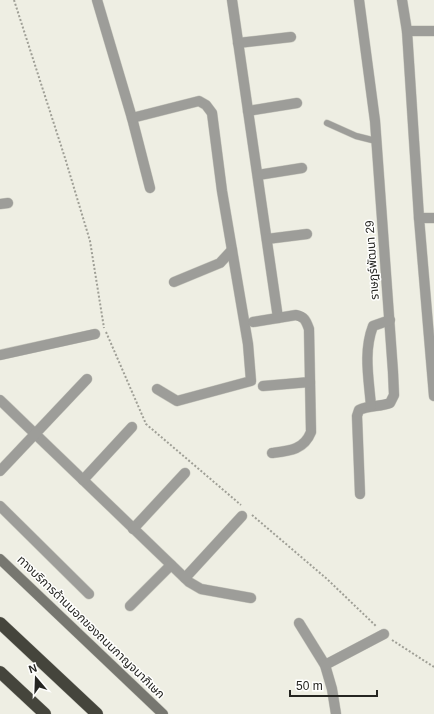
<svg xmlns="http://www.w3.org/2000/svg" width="434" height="714" font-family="Helvetica,'Noto Sans Thai',sans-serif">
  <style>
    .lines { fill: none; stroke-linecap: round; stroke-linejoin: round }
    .lane-casing { stroke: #cacac0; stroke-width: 7 }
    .street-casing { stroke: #cacac0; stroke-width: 11 }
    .secondary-casing { stroke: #cacac0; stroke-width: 11 }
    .highway-casing { stroke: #cacac0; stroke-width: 13 }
    .path { stroke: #9f9f96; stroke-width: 2; stroke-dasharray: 2 2; stroke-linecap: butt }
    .lane { stroke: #9d9d99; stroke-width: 6 }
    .street { stroke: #9d9d99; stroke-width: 10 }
    .secondary { stroke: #777770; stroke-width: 10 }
    .highway { stroke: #45453c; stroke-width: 12 }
    .labels { text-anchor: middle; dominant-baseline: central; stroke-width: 3; stroke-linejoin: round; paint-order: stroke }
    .street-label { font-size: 12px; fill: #252521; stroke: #fffffe }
  </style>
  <rect width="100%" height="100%" fill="#eeeee3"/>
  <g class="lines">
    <defs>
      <path id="lane" d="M327,123L356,136L376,141"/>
      <g id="street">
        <path d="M97,0L132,118L150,188"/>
        <path d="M232,0L278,318"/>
        <path d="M359,0L375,121L393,372L394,395L390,403C380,407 369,405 359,410L357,416L360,494"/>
        <path d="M402,0L407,31L419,218L434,396"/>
        <path d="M407,31H434"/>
        <path d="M238,43L291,37"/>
        <path d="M248,111L297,103"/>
        <path d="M132,118L199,101L206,105L212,113L222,191L248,344L251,381L177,401L157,389"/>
        <path d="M258,175L302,168"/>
        <path d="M0,204L8,203"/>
        <path d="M419,218H434"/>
        <path d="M267,239L307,234"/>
        <path d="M174,282L220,263L232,250"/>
        <path d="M253,322L296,315C305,317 306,321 309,329L311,432C304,450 289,451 272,453"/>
        <path d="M0,355L95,334"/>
        <path d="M263,386L310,382"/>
        <path d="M0,400L189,582L201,589L251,598"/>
        <path d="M371,406C369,380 363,352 373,326L390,320"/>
        <path d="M0,471L87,379"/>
        <path d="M83,480L132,427"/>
        <path d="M0,506L89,594"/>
        <path d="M133,529L185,473"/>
        <path d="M185,578L242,516"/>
        <path d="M130,606L171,565"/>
        <path d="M299,623L325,665L332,689L336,714"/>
        <path d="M325,665L384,634"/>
      </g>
      <path id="secondary" d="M0,559L163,714"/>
      <g id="highway">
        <path d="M0,623L97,714"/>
        <path d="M0,672L45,714"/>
      </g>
    </defs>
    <use href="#lane" class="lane-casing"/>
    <use href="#street" class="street-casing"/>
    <use href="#secondary" class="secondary-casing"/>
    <use href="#highway" class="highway-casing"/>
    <g class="path">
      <path d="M14,0L65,158L90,241L104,328"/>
      <path d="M106,332L146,424L241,505"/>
      <path d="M252,515L327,579L377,627"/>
      <path d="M392,640L434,667"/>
    </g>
    <use href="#lane" class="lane"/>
    <use href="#street" class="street"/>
    <use href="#secondary" class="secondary"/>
    <use href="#highway" class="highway"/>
  </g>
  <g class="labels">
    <g class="street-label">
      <text transform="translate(372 260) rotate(-94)">ราษฎร์พัฒนา 29</text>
      <text transform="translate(91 627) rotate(44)">ทางบริการด้านนอกของถนนกาญจนาภิเษก</text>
    </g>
  </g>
  <g transform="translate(36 678) rotate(341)" stroke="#fffffe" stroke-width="3" paint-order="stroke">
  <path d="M0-3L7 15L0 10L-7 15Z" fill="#252521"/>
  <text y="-6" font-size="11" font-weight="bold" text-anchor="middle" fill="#252521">N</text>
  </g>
  <path d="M290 690v6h87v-6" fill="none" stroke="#252521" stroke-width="2"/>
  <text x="296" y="690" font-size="12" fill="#252521" stroke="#fffffe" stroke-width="3" paint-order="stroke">50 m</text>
</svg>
